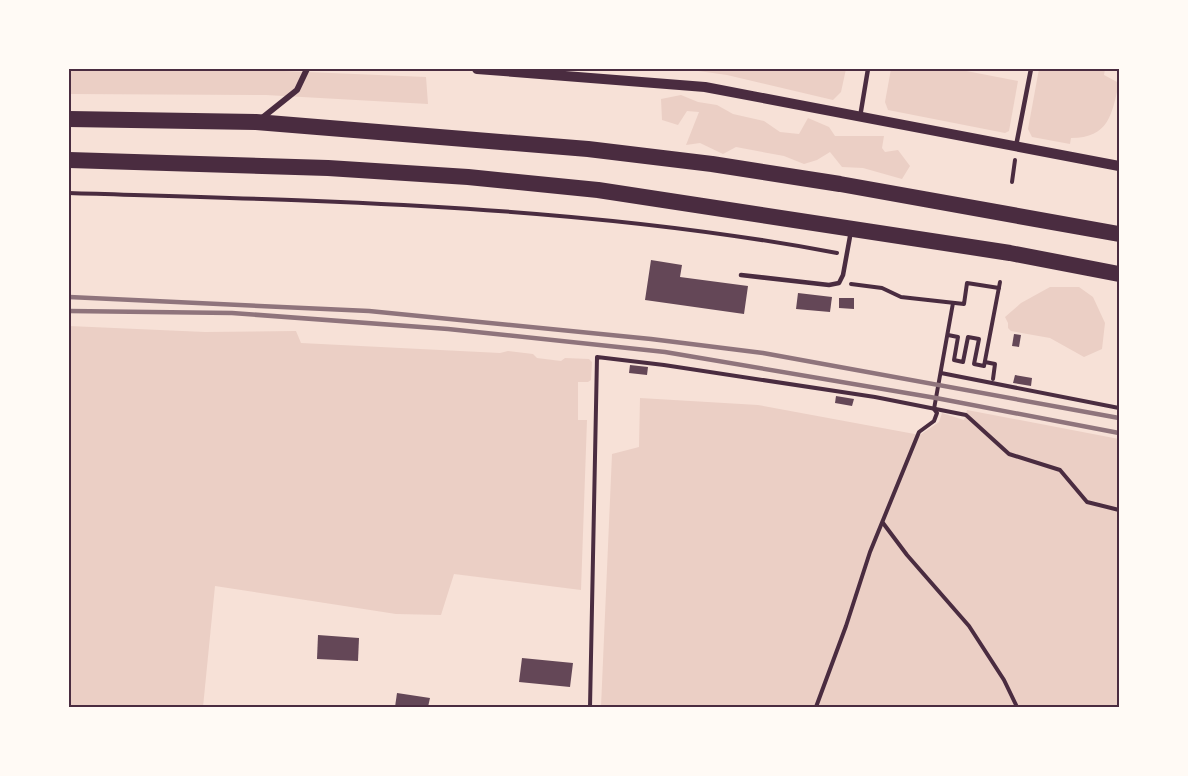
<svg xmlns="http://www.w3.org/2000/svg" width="1188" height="776" font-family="'DejaVu Sans',sans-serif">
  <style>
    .green { fill: #ebcfc5 }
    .building { fill: #644757 }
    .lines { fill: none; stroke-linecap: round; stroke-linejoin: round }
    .path { stroke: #4a2c40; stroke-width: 4 }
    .service { stroke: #4a2c40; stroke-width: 4.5 }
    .minor { stroke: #4a2c40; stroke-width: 6 }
    .tertiary { stroke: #4a2c40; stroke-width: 10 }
    .trunk { stroke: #4a2c40; stroke-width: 16 }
    .rail { stroke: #8f747c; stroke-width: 4.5 }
    .neatline { fill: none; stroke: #4a2c40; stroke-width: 2 }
  </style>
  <rect width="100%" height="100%" fill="#f7e1d7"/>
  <g class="green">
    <path d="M69,69H234L426,77L428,104L266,95L69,94Z"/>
    <path d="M684,69H846L841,92L833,100L727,75Z"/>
    <path d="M891,69H956L1018,81L1009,131L1005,133L888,110L885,102Z"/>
    <path d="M1039,69H1105L1104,75L1119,83C1112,114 1109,138 1071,138L1070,144L1032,137L1028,129Z"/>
    <path d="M681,95L698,102L717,105L733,114L764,121L780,132L799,134L808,118L829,127L835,136H884L882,148L885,152L898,150L910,166L902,179L863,168L842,167L830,152L817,160L804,164L784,156L736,147L723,154L700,143L686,145L699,112L687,111L678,125L662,120L661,99Z"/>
    <path d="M1050,287H1079L1093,297L1105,323L1102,349L1084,357L1050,338L1011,331L1008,328V323L1005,317L1021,303Z"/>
    <path d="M69,326L205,332L296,331L301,343L500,353L508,351L533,354L537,358L561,361L565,358L589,359L592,362L591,380L588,382H578V420H587L581,590L454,574L441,615L396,614L215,586L203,707L69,706Z"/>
    <path d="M640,398L758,405L920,435L939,422L942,413L964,420L967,410L1119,439V707H601L612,454L639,447Z"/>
  </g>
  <g class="building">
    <path d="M651,260L682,265L680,277L748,286L744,314L645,300Z"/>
    <path d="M798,293L832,297L830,312L796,309Z"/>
    <path d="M839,298H854V309L839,308Z"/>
    <path d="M1014,334L1021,335L1019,347L1012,346Z"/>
    <path d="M630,365L648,367L647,375L629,373Z"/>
    <path d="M1015,375L1032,378L1031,386L1013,383Z"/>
    <path d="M836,396L854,399L852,406L835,403Z"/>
    <path d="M318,635L359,638L358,661L317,659Z"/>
    <path d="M522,658L573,663L570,687L519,682Z"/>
    <path d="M397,693L430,698L428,707H395Z"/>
  </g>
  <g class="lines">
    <g class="path">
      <path d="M1012,182L1015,160"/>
      <path d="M69,193C325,201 584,205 837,253"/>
      <path d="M851,284L882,288L901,297L964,304L967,283L999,288"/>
      <path d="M948,335L958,337L954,360L963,362L968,337L979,339L974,364L984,366L1000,282"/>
      <path d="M985,362L995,364L993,379"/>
      <path d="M941,373L1119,408"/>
      <path d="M883,523L907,555L969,626L1004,680L1017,707"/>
      <path d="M590,707L597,357L664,365L875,397L966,415L1009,454L1060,470L1087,502L1119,510"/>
      <path d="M816,707L846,626L870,552L919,432L934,421L937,413L934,409L953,303"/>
    </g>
    <g class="service">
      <path d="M860,117L868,69"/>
      <path d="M1016,146L1031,69"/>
      <path d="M741,275L829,285L839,283L843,275L851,231"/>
    </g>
    <path class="minor" d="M262,118L297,90L307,69"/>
    <path class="tertiary" d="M477,69L705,87L1119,166"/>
    <g class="trunk">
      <path d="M69,119L256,122L588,149L712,164L840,184L1119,234"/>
      <path d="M69,160L328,168L468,177L598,190L1010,253L1119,274"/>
    </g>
    <g class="rail">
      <path d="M69,297L369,311L651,339L763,353L1119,418"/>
      <path d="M69,311L232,313L448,329L665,352L936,398L1119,433"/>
    </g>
  </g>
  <rect width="1188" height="776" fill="none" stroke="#fffaf5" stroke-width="141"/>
  <rect x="70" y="70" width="1048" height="636" class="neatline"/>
</svg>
